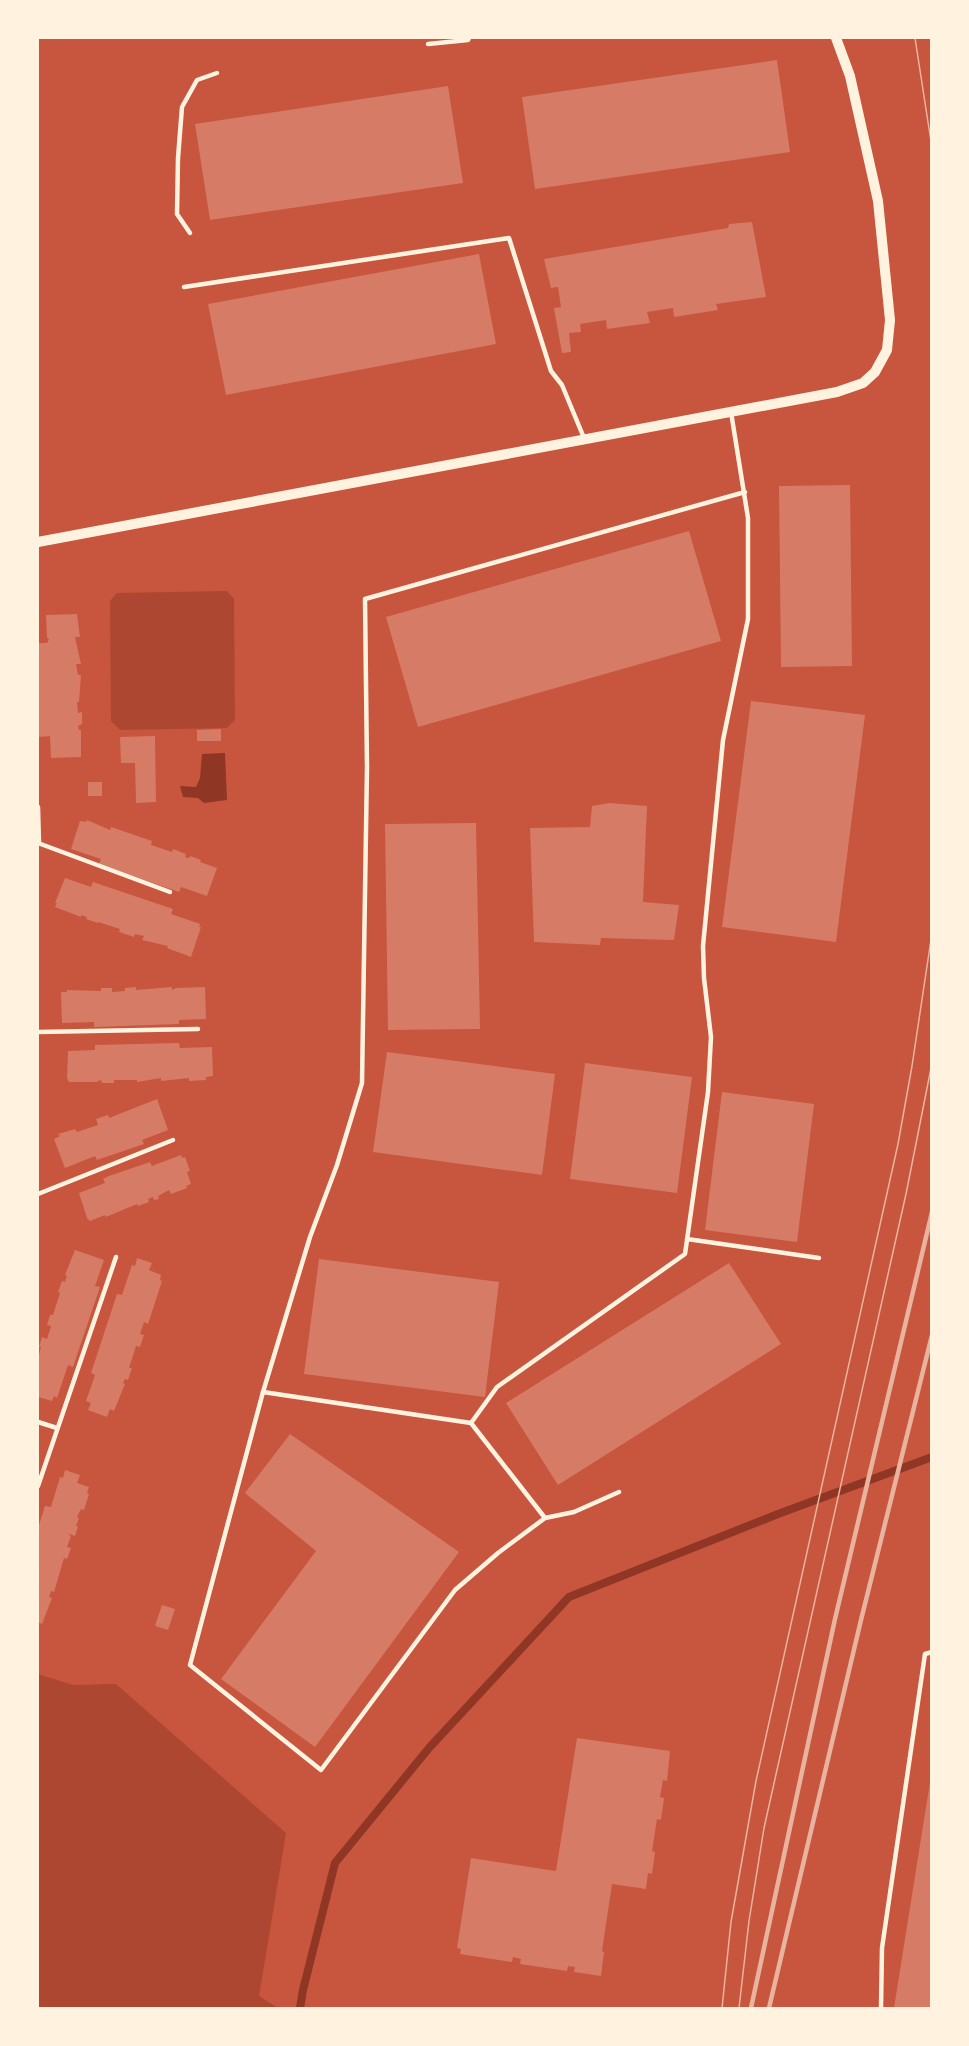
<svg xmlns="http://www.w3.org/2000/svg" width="969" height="2046" font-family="'Varela Round',sans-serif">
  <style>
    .green { fill: #ae4732 }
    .water { fill: #8f3625 }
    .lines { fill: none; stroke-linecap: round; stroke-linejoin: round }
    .stream { stroke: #8f3625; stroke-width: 8 }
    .building { fill: #d67c66 }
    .service { stroke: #fff3e0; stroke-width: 4.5 }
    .tertiary { stroke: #fff3e0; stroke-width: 10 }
    .tram { stroke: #e9b49f; stroke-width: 1.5 }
    .rail { stroke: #e9b49f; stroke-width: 4.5 }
  </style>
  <rect width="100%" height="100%" fill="#c8553d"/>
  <g class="green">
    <path d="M227,591L234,599L235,720L227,728L120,730L111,721L110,601L117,593Z"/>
    <path d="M38,1674L73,1685L116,1684L286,1833L259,1996L278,2008H38Z"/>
  </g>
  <path class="water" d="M225,753L227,800L204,803L198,798L183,797L180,786L196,787L200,778L202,754Z"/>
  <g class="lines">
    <path class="stream" d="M300,2008L303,1990L335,1863L429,1748L569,1597L778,1514L932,1457"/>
  </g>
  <g class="building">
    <path d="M777,60L790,152L535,189L522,97Z"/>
    <path d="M448,86L463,183L210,220L195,124Z"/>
    <path d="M752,222L766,297L716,304L718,310L674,317L673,308L647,312L650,323L607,329L606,320L580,324L581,332L569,333L571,352L562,353L554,308L561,307L558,287L551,288L544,259L728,228L729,224Z"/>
    <path d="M479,254L496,344L226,395L208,304Z"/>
    <path d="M850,485L852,666L781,667L779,486Z"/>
    <path d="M689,531L721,641L418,727L386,617Z"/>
    <path d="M77,614L80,637H75L81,664H76L78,675H81L79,702H77L78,713L82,712V724L78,726L79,730H81V757L51,758L50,736L38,737V643H47L49,639L47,638L46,615Z"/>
    <path d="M751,701L865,715L836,942L722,927Z"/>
    <path d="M221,729V741H197V730Z"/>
    <path d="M155,736L156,802L136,803L135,763H121L120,737Z"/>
    <rect x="88" y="782" width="14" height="14"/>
    <path d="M610,803L647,806L643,902L679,905L674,940L601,938L600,945L534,942L530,828L590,827L592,806Z"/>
    <path d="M87,820L110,830L111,827L152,841L151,845L172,852L173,849L186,854L185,857L189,858L190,856L201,860L200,862L217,868L207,896L181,887L179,892L99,864L101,859L71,849L80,821L86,822Z"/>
    <path d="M476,823L480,1029L388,1030L385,824Z"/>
    <path d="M65,878L91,887L93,882L173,909L171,914L200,924L199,927H201L191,957L167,948L168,946L142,940L144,936L135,934L134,937L119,932L120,929L98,922V923L86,919L87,917L81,915V917L55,907L57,903H55Z"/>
    <path d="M136,987V990L172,987V990L176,988L205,987L206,1019L179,1020V1024L94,1027V1022L62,1023L61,992H67V990L101,991V988H112V992L125,991V988Z"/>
    <path d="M179,1043L180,1048L212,1047L213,1076L206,1077V1080L189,1081V1078L161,1081V1078L137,1082V1080H114V1083H102L101,1080L96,1082H69L67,1078L68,1051L95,1050V1045Z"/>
    <path d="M387,1052L555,1074L542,1175L373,1152Z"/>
    <path d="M585,1063L692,1077L677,1193L570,1179Z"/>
    <path d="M722,1092L814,1104L797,1242L705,1230Z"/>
    <path d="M157,1099L168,1130L142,1140L144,1144L97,1160L95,1156L65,1168L54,1139L60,1136L58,1134L75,1129L77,1132L98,1125L96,1119L108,1115L109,1118Z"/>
    <path d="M181,1155L182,1158L185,1157L190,1171L187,1172L191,1184L186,1186L187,1188L171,1194L169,1190L158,1196L159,1199L154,1200L153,1197L148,1199L149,1202L138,1206L137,1204L106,1217L105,1215L90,1221L87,1218L79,1193L105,1183L103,1179L109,1176L150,1162L152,1166Z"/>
    <path d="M75,1250L104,1260L95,1286L100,1287L73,1367L68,1365L57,1398L54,1396L52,1401L38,1397V1359L41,1347H39L42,1337L47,1339L51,1326L47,1325L50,1315H53L60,1293L58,1292L62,1281L65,1282L67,1276L65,1275Z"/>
    <path d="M137,1258L152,1263L149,1270L161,1275L160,1280L162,1281L148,1324L144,1322L140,1334L144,1335L140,1347L136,1346L129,1368H132L128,1380L125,1379L123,1383L125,1384L114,1411L110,1409L107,1417L88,1410L91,1403L86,1401L95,1375L91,1373L117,1294L122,1295L132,1265L135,1266Z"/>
    <path d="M319,1259L499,1282L485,1397L304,1374Z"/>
    <path d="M729,1263L781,1344L558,1485L506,1403Z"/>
    <path d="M290,1434L459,1552L315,1747L221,1679L316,1551L245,1493Z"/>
    <path d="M65,1470L80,1475L77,1483L89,1487L87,1493L89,1494L84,1510L81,1509L77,1517L79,1518L76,1526L78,1527L75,1536L67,1533L71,1536L67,1547L71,1548L67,1559L64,1558L54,1592L51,1591L49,1597L52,1598L42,1624L38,1622V1528L45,1506L51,1507L60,1477L63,1478Z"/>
    <path d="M162,1605L175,1609L168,1630L155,1626Z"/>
    <path d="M577,1738L670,1751L667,1781L663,1780L660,1797L664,1798L661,1820L657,1819L652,1851L655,1852L652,1874L648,1873L646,1889L612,1884L602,1951L604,1952L601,1976L574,1972L575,1967L568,1966L567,1971L520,1964L521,1959L513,1957L512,1962L460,1954L461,1949L457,1948L471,1858L556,1871Z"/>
    <path d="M930,1782L932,2008H894Z"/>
  </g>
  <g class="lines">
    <g class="service">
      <path d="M428,44L468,40L469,38"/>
      <path d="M190,233L177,214L178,158L182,107L197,80L217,73"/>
      <path d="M184,287L509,238L551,371L562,385L584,438"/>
      <path d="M38,807L39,843"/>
      <path d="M38,843L170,892"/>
      <path d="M38,1032L198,1029"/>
      <path d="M38,1194L173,1140"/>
      <path d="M687,1239L819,1258"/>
      <path d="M263,1392L310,1237L337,1165L362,1083L367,767L365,599L745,492"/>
      <path d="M38,1422L57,1428"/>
      <path d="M471,1423L545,1518"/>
      <path d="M38,1486L116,1257"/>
      <path d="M619,1492L574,1512L545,1518L498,1553L455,1590L321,1770L190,1665L263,1392L471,1423L497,1387L685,1254L708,1092L711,1037L704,978L703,946L723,740L748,619V518L731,412"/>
      <path d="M881,2008L882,1948L925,1654L932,1652"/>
    </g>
    <path class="tertiary" d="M38,542L837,392L863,383L875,372L887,350L890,320L878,201L850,76L836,38"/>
    <g class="tram">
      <path d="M915,38L932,148"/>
      <path d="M722,2008L731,1922L756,1781L898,1144L912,1066L932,933"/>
      <path d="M739,2008L749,1921L764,1828L906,1194L932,1063"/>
    </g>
    <g class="rail">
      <path d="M751,2008L835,1619L932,1212"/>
      <path d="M769,2008L861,1620L932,1335"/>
    </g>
  </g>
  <rect width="969" height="2046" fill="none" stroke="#fff3e0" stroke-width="78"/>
</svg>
